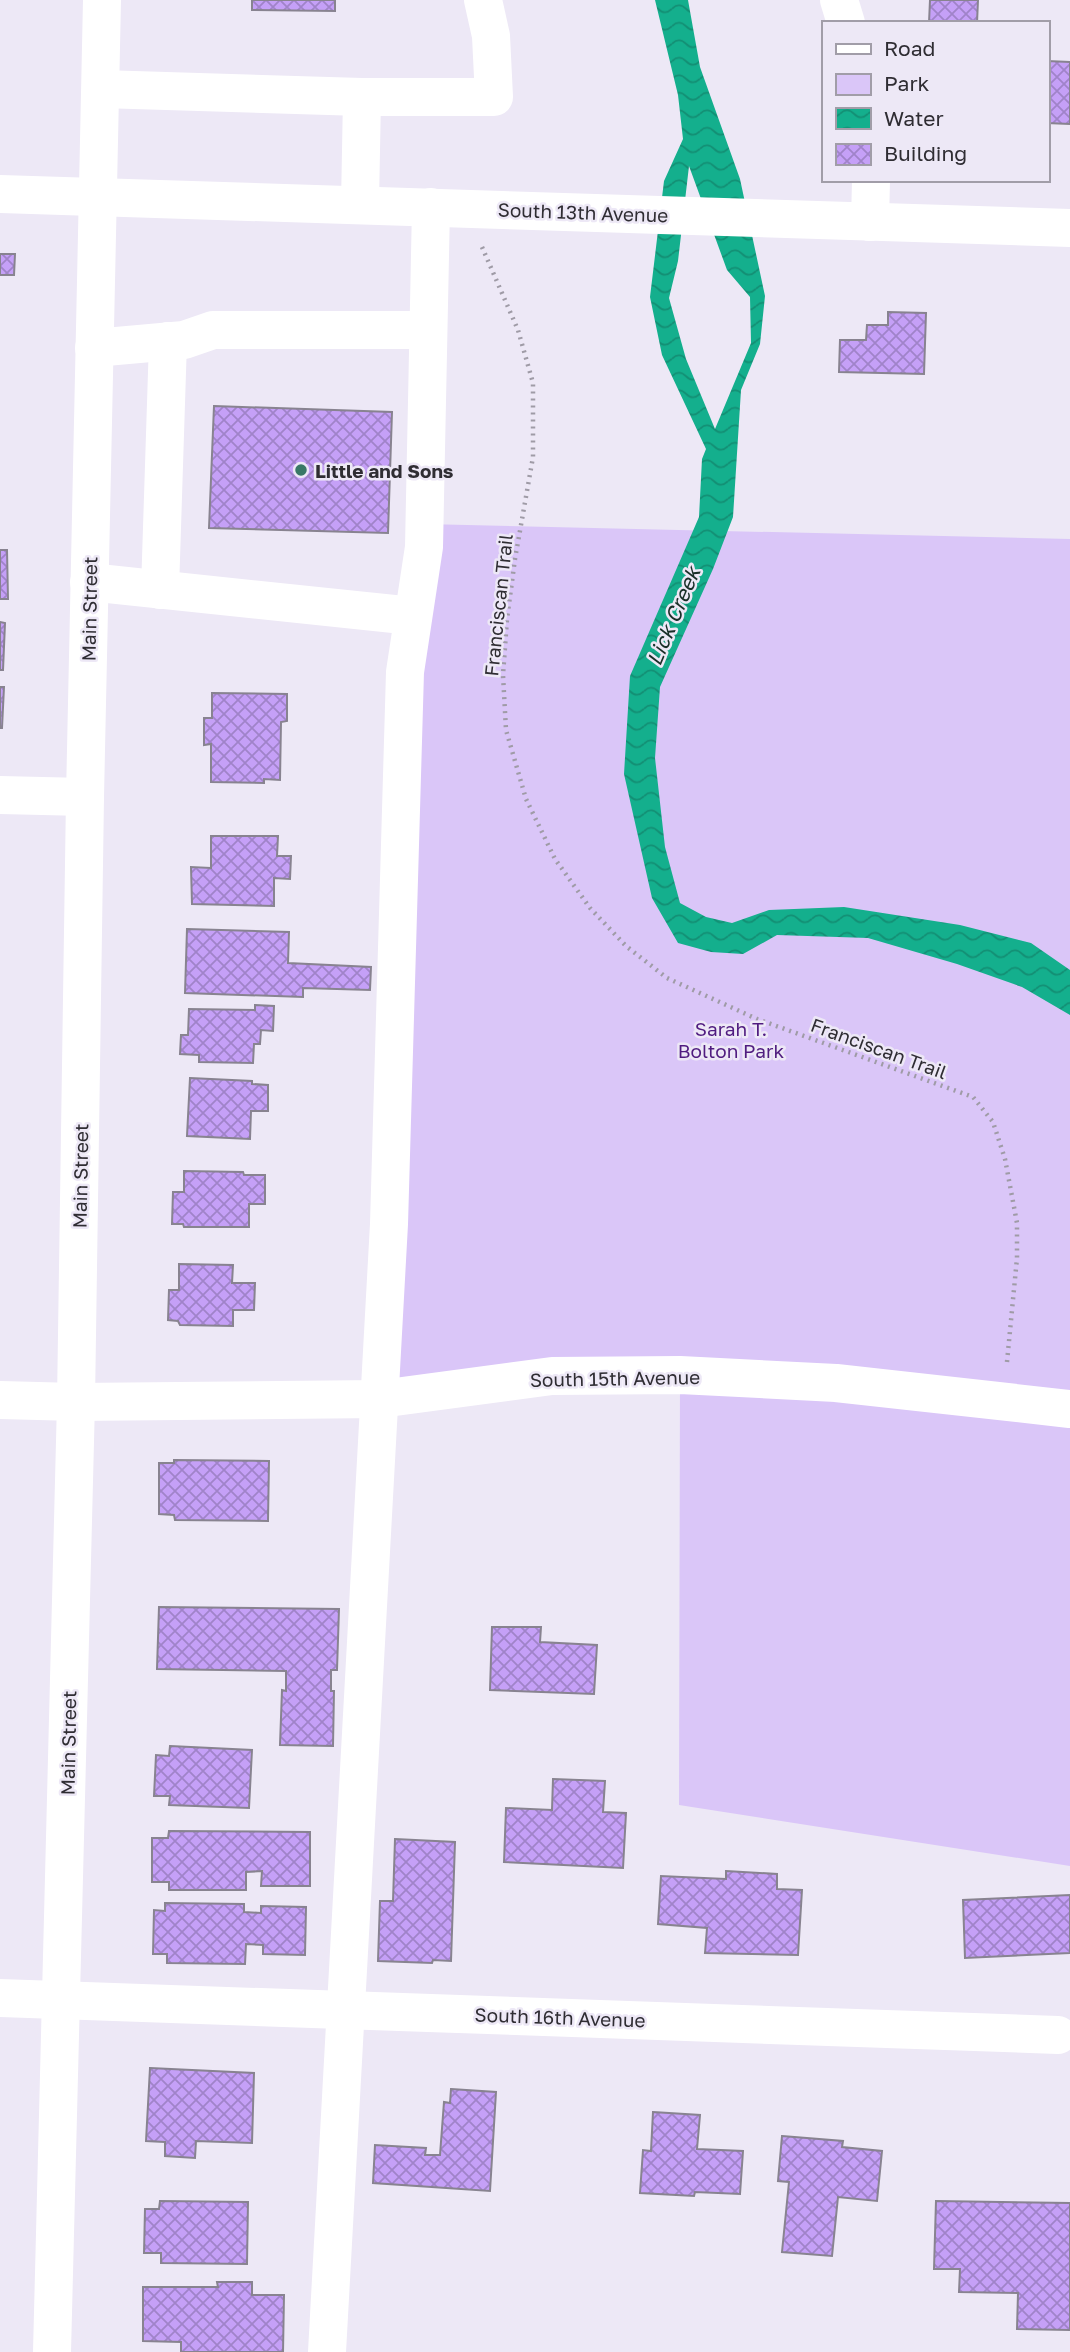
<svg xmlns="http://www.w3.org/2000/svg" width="1070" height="2352" font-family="'Golos Text',sans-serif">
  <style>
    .park { fill: #dac6f8 }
    .water { fill: url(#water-waves); fill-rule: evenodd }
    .building { fill: url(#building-cross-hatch); stroke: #888390; stroke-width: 2 }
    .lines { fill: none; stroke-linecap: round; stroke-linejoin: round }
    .path { stroke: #9f9ba6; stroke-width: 4.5; stroke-dasharray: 2 5; stroke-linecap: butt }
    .minor { stroke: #fff; stroke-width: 38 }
    .poi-dot { fill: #397866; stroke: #ede8f6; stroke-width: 2.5 }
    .labels { text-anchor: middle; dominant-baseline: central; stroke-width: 5; stroke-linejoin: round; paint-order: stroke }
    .street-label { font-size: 19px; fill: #2f2d33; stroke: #ede8f6 }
    .poi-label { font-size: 19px; font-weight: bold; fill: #2f2d33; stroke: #ede8f6; text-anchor: start }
    .park-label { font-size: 19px; fill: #501c80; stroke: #ede8f6 }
    .water-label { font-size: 21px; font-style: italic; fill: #192f28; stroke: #ede8f6 }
  </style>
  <defs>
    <pattern id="water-waves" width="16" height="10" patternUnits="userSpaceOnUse" patternTransform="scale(1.75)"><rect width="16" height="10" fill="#14af8d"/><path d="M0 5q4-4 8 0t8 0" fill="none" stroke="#138f74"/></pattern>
    <pattern id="building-cross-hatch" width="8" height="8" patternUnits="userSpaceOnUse" patternTransform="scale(1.75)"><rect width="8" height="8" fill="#c5a0f7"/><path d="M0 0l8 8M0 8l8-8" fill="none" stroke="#a083c9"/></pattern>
  </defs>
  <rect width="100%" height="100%" fill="#ede8f6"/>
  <path class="park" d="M424,524L1070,539V1866L679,1805L680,1375L380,1399Z"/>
  <path class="water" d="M655,0H688L700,67L740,179L765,296L760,344L741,390L733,517L713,569L660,687L655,758L665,847L680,903L706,917L732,923L769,910L844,907L960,925L1031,943L1070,970V1015L1022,987L957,964L868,938L777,935L743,954L711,952L678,943L652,898L624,774L630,676L699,517L702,459L706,449L662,355L650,297L664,181L683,139L678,95ZM689,166L727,270L750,297L751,343L715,429L686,359L669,298L678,261Z"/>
  <g class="building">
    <path d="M252,0H335V11L252,10Z"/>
    <path d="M930,0H978L977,23H929Z"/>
    <path d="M1047,61L1070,62V124L1047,123Z"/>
    <path d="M0,254H15L14,275H0Z"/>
    <path d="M888,312L926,313L924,374L839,372L840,340H866L867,325H888Z"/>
    <path d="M214,406L392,412L388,533L209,528Z"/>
    <path d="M0,550H7L8,599H0Z"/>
    <path d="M0,622L5,623L3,670H0Z"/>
    <path d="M0,687H4L2,728H0Z"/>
    <path d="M212,693L287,694V721L281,722L280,780L264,779V783L211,782V744L204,745V718H212Z"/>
    <path d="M211,836H278L277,856H291L290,879L274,878V906L192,904L191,867L211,868Z"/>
    <path d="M187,929L289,932L288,963L371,967L370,990L303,988V997L185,993Z"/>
    <path d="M255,1005L274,1006L273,1031L261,1030L260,1044H254L253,1063L199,1062V1055L180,1054L181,1035H188L189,1009L255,1010Z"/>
    <path d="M190,1078L252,1081V1084L268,1085V1111H251L250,1139L187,1136Z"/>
    <path d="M184,1171L243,1172L244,1175H265V1204H249V1227H184L183,1224H172L173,1192H184Z"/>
    <path d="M179,1264L233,1265L232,1283H255L254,1310H233V1326L180,1325L178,1321L168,1320L169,1290H179Z"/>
    <path d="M174,1460L269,1461L268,1521L175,1520L174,1515L159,1514V1463H174Z"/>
    <path d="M159,1607L339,1609L337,1670H331V1691H334L333,1746L280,1745L282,1690L286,1691V1671L157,1669Z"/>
    <path d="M492,1627H541L540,1642L597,1645L594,1694L490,1690Z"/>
    <path d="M170,1746L252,1750L249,1808L169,1805L170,1796H154L156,1755L169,1756Z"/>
    <path d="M553,1779L605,1781L603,1812L626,1813L623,1868L504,1862L506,1808L552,1810Z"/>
    <path d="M169,1831L310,1832V1886H261L262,1871L246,1872V1890H169V1882H152V1838H168Z"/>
    <path d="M395,1839L455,1842L451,1961L433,1960L432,1963L378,1961L380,1901H393Z"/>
    <path d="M726,1871L777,1874V1889L802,1890L798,1955L705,1953L707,1928L658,1924L661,1876L726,1879Z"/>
    <path d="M1070,1895V1953L965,1958L963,1900Z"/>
    <path d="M165,1903L244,1904V1912L261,1913V1906L306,1907L305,1955L263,1954V1945L246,1944L245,1964L167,1963V1954H153L154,1910L165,1911Z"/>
    <path d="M150,2068L254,2073L252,2143L196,2141L195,2158L165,2156V2142L146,2141Z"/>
    <path d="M451,2089L496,2092L490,2191L373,2183L375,2145L426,2148L425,2155H440L444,2102L450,2103Z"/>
    <path d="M653,2112L700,2115L697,2149L743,2151L740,2194L695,2192L694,2196L640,2193L643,2150L651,2151Z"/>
    <path d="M782,2136L843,2141L842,2147L882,2151L877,2201L838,2197L832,2256L782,2252L789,2182L778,2181Z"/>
    <path d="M160,2201L248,2202L247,2264L161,2263V2253H144L145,2209H159Z"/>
    <path d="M936,2201L1070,2203V2330L1017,2329L1018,2293L959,2292L960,2269H934Z"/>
    <path d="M217,2282H252V2295H284L283,2352H181V2342L143,2341V2287H218Z"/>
  </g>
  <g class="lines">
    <path class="path" d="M482,247L518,330L533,383V457L515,559L507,619L503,675L506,730L526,799L555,859L590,908L626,946L667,978L757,1019L973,1097L993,1122L1005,1159L1017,1223V1258L1007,1362"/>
    <g class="minor">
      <path d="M839,0L846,23"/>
      <path d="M101,89L362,97H494L491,36L483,0"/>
      <path d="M0,194L1070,228"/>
      <path d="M360,204L362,97"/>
      <path d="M870,222L871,180"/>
      <path d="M94,348L184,340L213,330H428"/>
      <path d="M89,582L413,616"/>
      <path d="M160,590L168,341"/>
      <path d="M0,795L85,797"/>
      <path d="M0,1400L76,1402L380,1399L552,1376L680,1375L836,1383L1070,1409"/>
      <path d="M0,1998L1058,2035"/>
      <path d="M52,2352L76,1402L85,797L102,0"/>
      <path d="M327,2352L389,1224L405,672L424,547L431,207"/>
    </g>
  </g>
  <circle class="poi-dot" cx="301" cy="470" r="7"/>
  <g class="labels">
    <g class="street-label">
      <text transform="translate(583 212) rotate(2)">South 13th Avenue</text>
      <text transform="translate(498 605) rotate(-84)">Franciscan Trail</text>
      <text transform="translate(89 609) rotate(-89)">Main Street</text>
      <text transform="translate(879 1048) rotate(20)">Franciscan Trail</text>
      <text transform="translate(80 1176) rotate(-89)">Main Street</text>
      <text transform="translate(615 1378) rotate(-1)">South 15th Avenue</text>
      <text transform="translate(68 1743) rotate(-89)">Main Street</text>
      <text transform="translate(560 2017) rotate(2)">South 16th Avenue</text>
    </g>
    <g class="poi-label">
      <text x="315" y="470">Little and Sons</text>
    </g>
    <g class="park-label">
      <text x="731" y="1028">Sarah T.<tspan x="731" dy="22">Bolton Park</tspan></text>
    </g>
    <g class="water-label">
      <text transform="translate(673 616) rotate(-67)">Lick Creek</text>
    </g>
  </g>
  <rect x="822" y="21" width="228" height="161" fill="#ede8f6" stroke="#a19da8" stroke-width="2"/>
  <rect x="836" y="44" width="35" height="10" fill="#ffffff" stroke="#a19da8" stroke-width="2"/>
  <text x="884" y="56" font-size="21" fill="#2f2d33">Road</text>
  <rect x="836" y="74" width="35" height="21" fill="#dac6f8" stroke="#a19da8" stroke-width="2"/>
  <text x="884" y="91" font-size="21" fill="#2f2d33">Park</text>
  <rect x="836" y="108" width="35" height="21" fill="url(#water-waves)" stroke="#a19da8" stroke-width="2"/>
  <text x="884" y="126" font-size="21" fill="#2f2d33">Water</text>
  <rect x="836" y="144" width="35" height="21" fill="url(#building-cross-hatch)" stroke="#a19da8" stroke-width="2"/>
  <text x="884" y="161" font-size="21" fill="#2f2d33">Building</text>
</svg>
